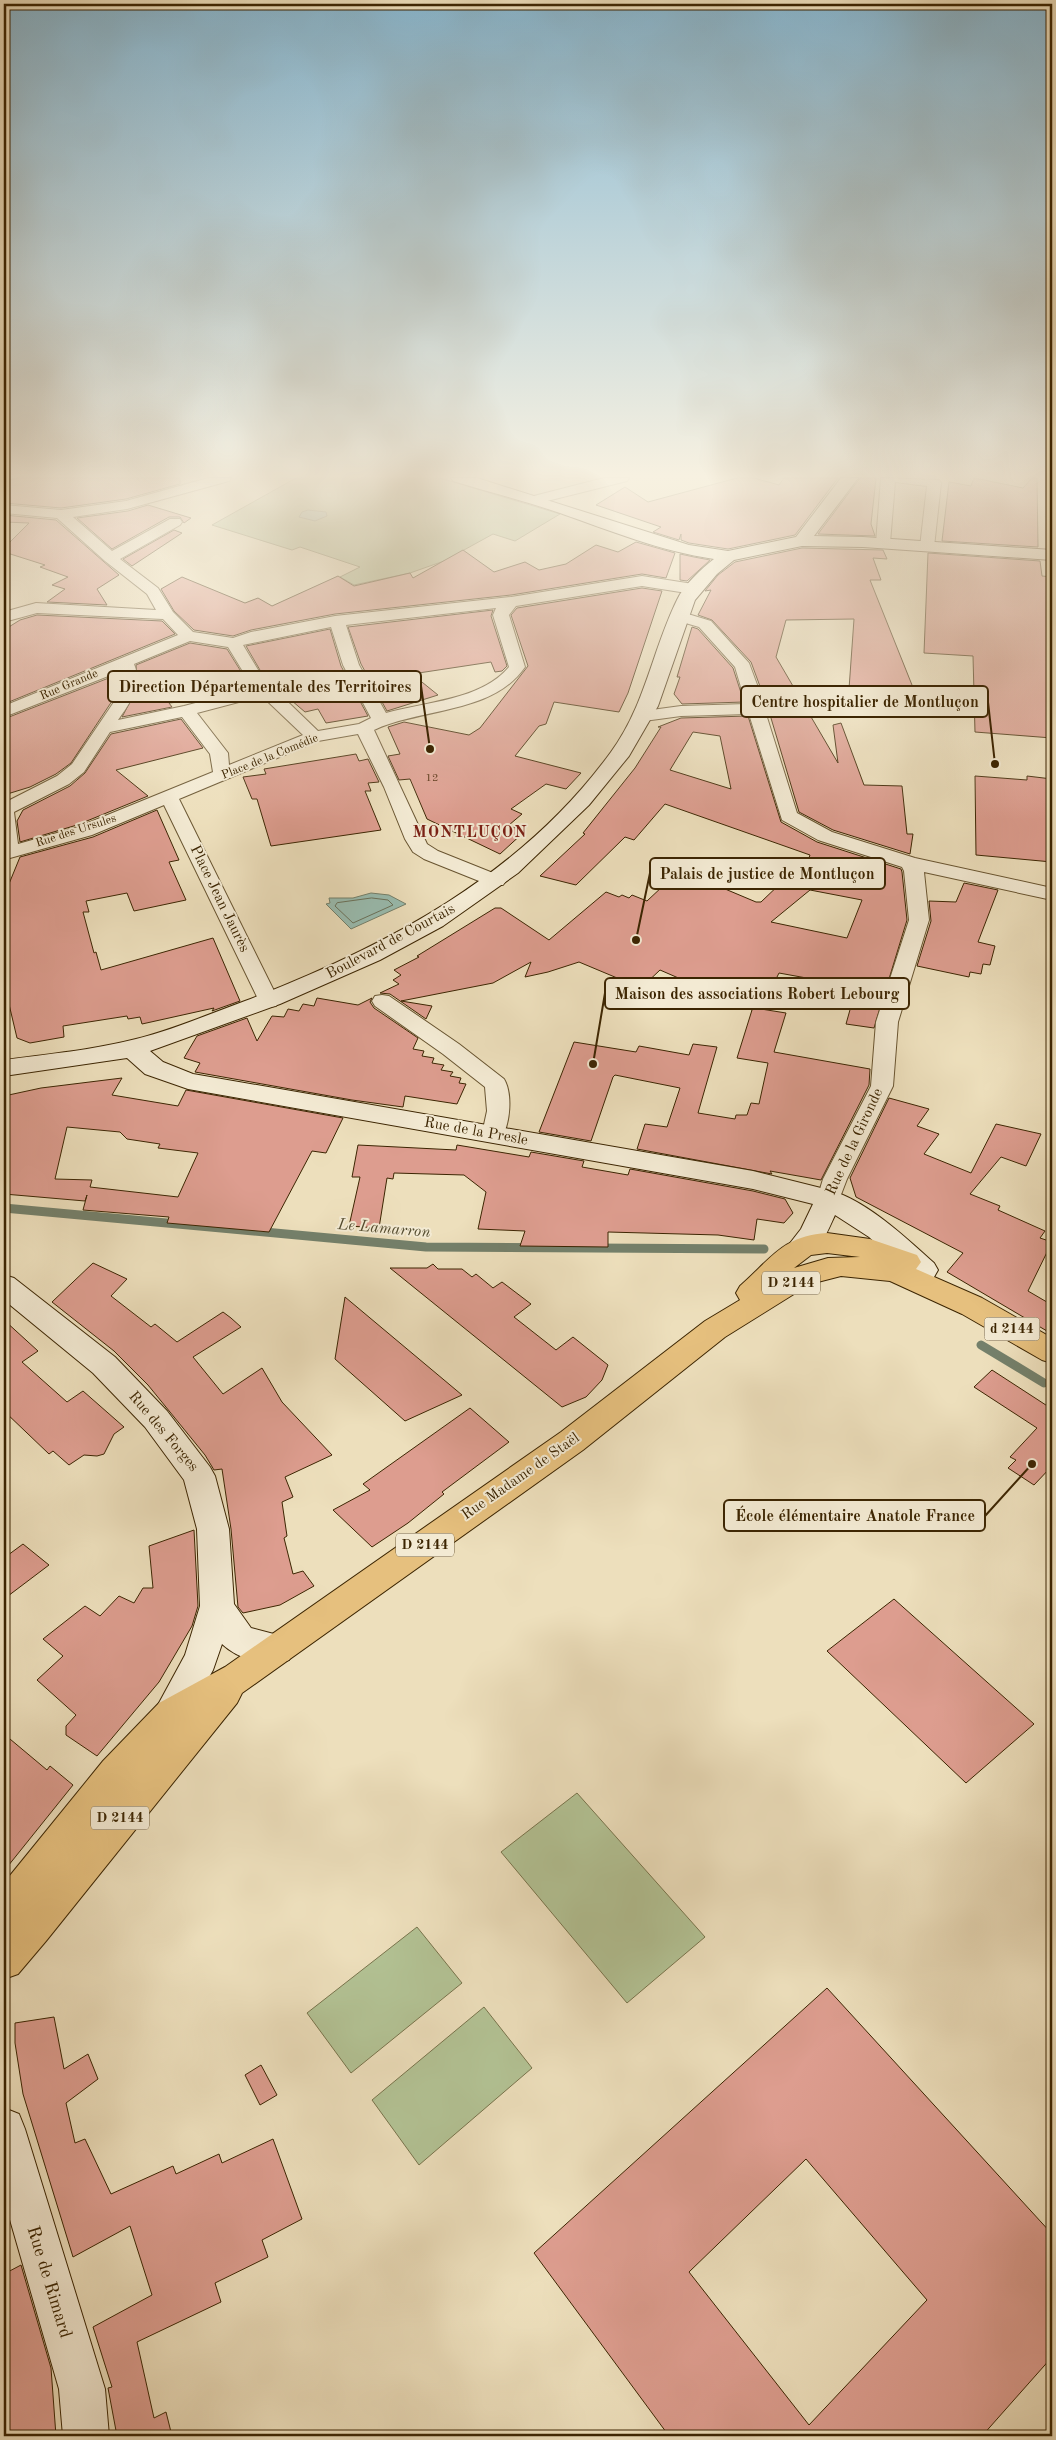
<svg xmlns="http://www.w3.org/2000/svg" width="1056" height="2440" font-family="'Old Standard TT',serif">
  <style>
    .green { fill: #b3c395; stroke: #78744c }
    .water { fill: #99bdb1; stroke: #74806b }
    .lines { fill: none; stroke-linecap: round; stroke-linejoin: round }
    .shore { stroke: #6a715a; stroke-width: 1 }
    .stream { stroke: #74806b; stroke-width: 9 }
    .building { fill: #dd9d8f; stroke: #3c2502; fill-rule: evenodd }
    .street-casing { stroke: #685430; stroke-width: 2 }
    .secondary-casing { stroke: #3c2502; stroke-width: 2 }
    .primary-casing { stroke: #3c2502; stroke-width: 2 }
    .street { fill: #f3ead3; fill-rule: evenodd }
    .secondary { fill: #f3ead3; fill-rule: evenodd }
    .primary { fill: #e6c07e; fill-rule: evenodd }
    .labels { text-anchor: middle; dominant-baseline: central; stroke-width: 4; stroke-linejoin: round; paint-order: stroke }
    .far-number-label { font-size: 11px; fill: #644325 }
    .far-street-label { font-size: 12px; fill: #3c2502; stroke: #f3ead3 }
    .shield { fill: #f3ead3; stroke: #736041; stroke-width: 1 }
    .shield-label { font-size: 14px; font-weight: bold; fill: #3c2502 }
    .street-label { font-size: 15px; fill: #3c2502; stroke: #f3ead3 }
    .far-district-label { font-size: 16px; font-weight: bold; letter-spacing: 1px; fill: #7a1f14; stroke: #f3ead3 }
    .water-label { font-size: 16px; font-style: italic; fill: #534b2e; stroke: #f3ead3 }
    .near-street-label { font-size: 18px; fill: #3c2502; stroke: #f3ead3 }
    .leader { fill: none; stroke: #3c2502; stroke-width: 2 }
    .callout-dot { fill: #3c2502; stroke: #f3ead3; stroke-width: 2 }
    .callout { fill: #f3ead3; stroke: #3c2502; stroke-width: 2 }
    .callout-label { font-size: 16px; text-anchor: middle; font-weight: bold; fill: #3c2502 }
  </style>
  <rect width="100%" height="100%" fill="#eddfbc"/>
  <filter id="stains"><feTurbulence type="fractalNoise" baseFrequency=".004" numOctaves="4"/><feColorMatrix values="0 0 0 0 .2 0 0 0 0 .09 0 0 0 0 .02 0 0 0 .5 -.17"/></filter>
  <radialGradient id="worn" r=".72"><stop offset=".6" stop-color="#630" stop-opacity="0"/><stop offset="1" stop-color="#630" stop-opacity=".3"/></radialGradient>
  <g class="green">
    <path d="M296,478H440L560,514L515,541L493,534L444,561L410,573L354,585L340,577L360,567L300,547L292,550L212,525Z"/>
    <path d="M577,1793L705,1937L627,2003L501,1852Z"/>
    <path d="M417,1927L462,1983L351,2073L307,2013Z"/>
    <path d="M484,2007L532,2068L419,2165L372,2100Z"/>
  </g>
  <g class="water">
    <path d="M308,510L326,512L327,516L315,521L299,517L302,512Z"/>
    <path d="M371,893L389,895L406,904L351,929L326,904L330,903L329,898H353Z"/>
  </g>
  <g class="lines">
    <path class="shore" d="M372,898L388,900L393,905L353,923L335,906L337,903Z"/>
    <g class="stream">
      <path d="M4,1208L426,1247L764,1249"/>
      <path d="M981,1345L1044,1383"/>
    </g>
  </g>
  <g class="building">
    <path d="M18,478H180V484L126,499L61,508L4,503V481Z"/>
    <path d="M737,478H754L779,485L784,478H838L795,535L728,549L689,543L681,540V534L679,540L653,532L661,527L596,505L625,487L648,502Z"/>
    <path d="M860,478H876L871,524L875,536L818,534Z"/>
    <path d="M974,478L1023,488L1032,478H1037L1038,547L942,541L949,482L971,486Z"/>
    <path d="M148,505L191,518L184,523L180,517H169L112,549L77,518L128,511Z"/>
    <path d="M4,515L56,520L119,575L97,589L107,605L47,602L65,589L52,585L68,577L40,567L45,565L4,552V548L29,523L4,522Z"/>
    <path d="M174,530L182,533L132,566L123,559Z"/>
    <path d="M636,542L675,553L666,578L642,574L511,595L335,614L251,630L233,636L194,630L174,611L161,589L182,577L245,603L258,598L272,606L338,576L354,586L410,573L413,578L463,550L494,572L525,562L539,570L566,564L596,545L618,552Z"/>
    <path d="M802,548L883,550L887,559L873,558L881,580H870L922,710L849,708L850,713L831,712L827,688L849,689L854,619L786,620L776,657L838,763L833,725L841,723L864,785L902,786L907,834H913L910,854L833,830L799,812L768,708L751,662L712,620L698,615L711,590L705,591L718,575L735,562Z"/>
    <path d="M928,553L1040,561L1042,576L1052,577V738L975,732L973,656L924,653Z"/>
    <path d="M680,554L694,557L710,560L687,581L680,580Z"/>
    <path d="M642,588L662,591L628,693L619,712L554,702L546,724L539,726L515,756L581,773L566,789L546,784L511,809L522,814L509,825L524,832L500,854L427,819L410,779L399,780L388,756L400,754L388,727L404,722L469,735L480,728L528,666L511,615L517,608Z"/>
    <path d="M493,610L491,616L507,666L502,671L495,672L491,662L412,674L438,695L387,711L361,664L348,627Z"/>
    <path d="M37,615L162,621L175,634L4,704V630L20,620Z"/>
    <path d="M692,627L698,629L733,668L744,702L682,704L674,694L680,677H677Z"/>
    <path d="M330,629L341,666L368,716L326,723L318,709L305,712L264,677L246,646Z"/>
    <path d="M190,643L227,649L250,686L189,692V701L169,703L172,707L122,717L138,687L136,665Z"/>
    <path d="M119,674L116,695L71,763L56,774L30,787L4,795V719Z"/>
    <path d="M748,716L781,822L817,842L901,869L902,872L907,920L874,1028L846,1024L855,992L833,988L834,983L779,973L761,1009L786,1013L774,1052L870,1069L869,1085L821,1180L770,1171L772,1174L637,1149L645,1124L667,1127L680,1088L615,1075L613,1077L591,1141L539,1132L574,1042L636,1052L639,1046L689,1055L693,1044L717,1047L698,1113L735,1119L736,1115H747L751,1103L759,1104L768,1063L737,1058L752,1010L660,970L641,988L579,962L548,972L525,977L531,962L493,983L401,1001L432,1006L426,1019L390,994L380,993L399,984L393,980L401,975L394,970L419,957L417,956L495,908H501L549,940L606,892L619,897L622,895L629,898L632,895L647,901L680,870L756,902H761L783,881L799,886L810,855L665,804L634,840L625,837L576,885L540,876L585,834L583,833L635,768L661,727H658L681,718ZM693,732L720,736L731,789L670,770ZM810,890L862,900L847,938L771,922Z"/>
    <path d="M181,719L203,748L116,770L148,796L77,825L20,842L17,821L23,810L70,786L85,773L111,734Z"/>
    <path d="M356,754L359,761L368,759L379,782L368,783L371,791H365L381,830L271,846L257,799H252L243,777L266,774L264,769Z"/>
    <path d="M975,776L1027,780V776L1052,779V862L976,855Z"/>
    <path d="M157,810L179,860L169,862L186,900L134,911L127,893L86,901L89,912H83L94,953L96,952L101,970L213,938L240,1001L212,1011L214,1008L142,1024L140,1017L128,1019L127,1016L63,1026L64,1037L30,1043L17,1038L4,983V896L20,857L93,837Z"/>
    <path d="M964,883L998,890L978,942L995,946L990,965L983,964L981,974L970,972L969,977L917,966L931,921L929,901L956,902Z"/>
    <path d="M317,998L358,1005L372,998L370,1002L374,1008L418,1038L413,1049L424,1051L422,1056L434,1058L432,1063L444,1065L441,1070L453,1072L450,1076L461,1078L459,1083L466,1084L457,1104L405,1096L403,1107L352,1100L195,1072L200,1063L184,1058L197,1036L247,1018L257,1041L272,1016L284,1017L288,1009L299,1011L303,1004L314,1006Z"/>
    <path d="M122,1078L112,1095L178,1106L186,1090L343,1118L326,1153L312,1151L269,1232L167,1223L169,1217L83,1210L87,1195L85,1201L4,1194V1096L41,1088ZM67,1127L120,1132L127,1139L160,1144L158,1148L198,1153L178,1197L90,1187L92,1180L55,1179Z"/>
    <path d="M889,1098L929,1109L917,1126L939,1134L924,1154L971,1173L996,1124L1041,1134L1026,1166L1001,1157L970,1194L1000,1206L998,1210L1045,1231L1040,1238L1052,1242L1028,1291L1052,1305V1334L947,1272L963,1253L856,1197L850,1178Z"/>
    <path d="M358,1145L456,1150L457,1145L529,1157L531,1152L584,1161L582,1167L628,1175L630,1169L753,1191L785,1199L793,1213L784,1223L757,1219L754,1240L718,1235L608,1232V1247L520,1246L525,1231L478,1229L486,1192L464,1175L394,1173L393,1179L387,1178L379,1228L349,1226L360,1177H352Z"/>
    <path d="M93,1263L127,1279L111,1296L151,1327L155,1324L177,1342L223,1312L231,1318L241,1327L193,1357L223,1394L262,1368L282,1402L332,1455L285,1477L293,1497L282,1502L287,1536L284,1538L293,1574L303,1571L314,1586L280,1605L243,1613L238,1607L231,1529L222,1469L214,1470L205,1455L148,1385L114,1351L52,1302Z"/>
    <path d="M433,1264L438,1269H462L472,1277L476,1274L493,1288L502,1282L531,1304L514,1317L556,1350L573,1337L608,1365L602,1380L586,1397L562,1407L390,1268H427Z"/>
    <path d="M345,1297L462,1395L405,1421L335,1359Z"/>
    <path d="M4,1320L38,1351L22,1362L67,1402L83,1391L124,1427L114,1434L104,1454L97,1456L84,1455L69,1465L53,1451L49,1454L4,1411Z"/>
    <path d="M992,1370L1052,1409V1466L1034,1485L1008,1468L1016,1460L1010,1457L1037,1428L974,1387Z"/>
    <path d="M470,1408L509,1442L442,1492L444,1494L408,1523L372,1547L333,1510L370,1490L363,1484Z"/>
    <path d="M194,1530L198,1606L192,1626L159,1682L97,1756L66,1735V1726L76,1715L37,1680L63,1656L43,1639L85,1606L100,1616L119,1596L134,1603L143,1588H153L149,1546Z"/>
    <path d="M23,1544L49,1565L4,1599V1558Z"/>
    <path d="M894,1599L1034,1724L966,1783L827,1651Z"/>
    <path d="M4,1734L47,1770L50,1766L73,1785L4,1871Z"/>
    <path d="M827,1988L1052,2234V2357L982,2436H669L534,2253ZM806,2159L927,2300L809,2425L689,2272Z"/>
    <path d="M54,2017L64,2069L88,2054L98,2079L66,2103L75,2143L85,2139L111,2194L173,2166L176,2174L219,2154L222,2163L273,2139L302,2219L262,2240L268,2257L215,2283L221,2302L137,2342L154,2418L166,2412L172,2436H117L108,2388L112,2387L93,2327L152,2295L130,2226L73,2257L23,2094L15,2043V2023Z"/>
    <path d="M261,2065L277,2095L260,2105L245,2075Z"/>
    <path d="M21,2265L51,2368L56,2436H4V2274Z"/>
  </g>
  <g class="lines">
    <defs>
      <g id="street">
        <path d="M208,478H231L229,481L127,509L73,517L112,551L170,519H180L182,522L180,525L120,559L158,588L173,612L193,632L233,638L251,632L335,616L511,597L642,576L693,584L701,589L693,594L642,586L516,606L509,615L525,667C493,714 421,708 374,730L427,844L438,851L503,877L506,881L503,885H489L424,859L413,852L405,839L384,787L358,734L318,741L179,799L279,1001L276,1006L269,1007L262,1006L259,1001L164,805L92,835L10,858L4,856V803L57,776L72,764L118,696L121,671L4,717V706L178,635L163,619L37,613L4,622V612L36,603L156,610L147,594L105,561L57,518L4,513V505L61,510L126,501ZM496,608L493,615L509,667C482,700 425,702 386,713L359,665L346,625ZM331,627L343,665L371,718L359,724L318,731L263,678L243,645ZM190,641L228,647L253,688L184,706L118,720C130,703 143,685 134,664ZM262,696L303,735L229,765L228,753L197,713ZM182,717L210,754L213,772L78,827L18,844L14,812L69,784L84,772L110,732Z"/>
        <path d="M604,478H629L627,481L535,504L528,500L530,497Z"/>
        <path d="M881,478L939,480L941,483L934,547L932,550H922L920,547L927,486L895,482L890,543L883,547L878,546L876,543Z"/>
        <path d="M678,611L711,621L749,663L766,709L765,711L797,813L832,832L915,858L1052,888V900L924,872L929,920L898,1022L893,1086L847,1179L837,1205L829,1207L821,1205L817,1199L823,1179L871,1086L876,1022L909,920L904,871L902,867L818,840L782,820L749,714L681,716L644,721L638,720L635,716L638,712L644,711L681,706L746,704L735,667L699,627L672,619L670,616L672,613Z"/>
        <path d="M382,995L389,996L459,1044L504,1079C513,1094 510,1125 501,1139L493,1142L485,1139L482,1134L487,1111L485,1087L443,1054L375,1006L372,1001L375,996Z"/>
      </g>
      <g id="secondary">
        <path d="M451,478H477L689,545L728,551L796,537L841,478H858L814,536L863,537L1052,550V560L863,547L802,546L734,560L717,574L695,600L658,706L629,756L589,805L518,873L443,926L380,960L280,1004L150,1051L163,1062L193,1074L753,1171L829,1190C866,1200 905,1237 934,1263L938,1270L934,1277L924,1280L914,1277L869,1237L835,1215C826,1235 816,1262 791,1254L787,1247L801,1229L813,1204L753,1189L188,1089L145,1074L127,1058L4,1076V1060C48,1054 93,1050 136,1039C173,1030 209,1014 245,1001C385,947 521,876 611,752C645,706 652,651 677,600C684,585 701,569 714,559C660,551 611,531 560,513C525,501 489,492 453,481Z"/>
        <path d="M4,1275L14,1278L115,1357L167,1411L210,1467L215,1476L229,1529L234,1604L251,1628L289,1638L294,1649L289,1660C268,1667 239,1660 222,1644L213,1670L183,1725L171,1730L159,1725L153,1714L185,1655L200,1606L197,1529L184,1480L145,1427L93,1373L4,1300Z"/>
        <path d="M4,2108L19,2114L25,2129L105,2389L109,2436H63L59,2389L4,2199Z"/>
      </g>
      <path id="primary" d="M827,1233L870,1239L917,1255L921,1262L916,1269L982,1298L1052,1338V1363L1042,1360L962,1314L890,1281L841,1276L810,1284L725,1337L583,1450L242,1693L237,1703L46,1941L18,1974L4,1979V1883L103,1761L159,1703L225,1667L561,1432L705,1321L740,1300L736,1293L740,1286C771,1259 782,1236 827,1233ZM827,1253L860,1257L828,1258L794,1268L811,1255Z"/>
    </defs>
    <use href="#street" class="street-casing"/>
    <use href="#secondary" class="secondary-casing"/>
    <use href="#primary" class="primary-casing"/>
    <use href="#street" class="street"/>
    <use href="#secondary" class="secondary"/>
    <use href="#primary" class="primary"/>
  </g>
  <linearGradient id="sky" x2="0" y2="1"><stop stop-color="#88b8d2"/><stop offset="0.58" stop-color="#f7f1e1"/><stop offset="1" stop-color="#f7f1e1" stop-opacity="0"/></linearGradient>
  <rect width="1056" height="820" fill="url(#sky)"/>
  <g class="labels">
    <g class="far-number-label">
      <text x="432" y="778">12</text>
    </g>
    <g class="far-street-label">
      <text transform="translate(69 685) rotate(-23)">Rue Grande</text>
      <text transform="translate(270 757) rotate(-22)">Place de la Comédie</text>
      <text transform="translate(76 831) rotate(-18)">Rue des Ursules</text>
    </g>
    <g class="shield">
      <rect x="762" y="1271.5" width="58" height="23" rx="4"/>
      <rect x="984.5" y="1317.5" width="55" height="23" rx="4"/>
      <rect x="396" y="1533.5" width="58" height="23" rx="4"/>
      <rect x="91" y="1806.5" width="58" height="23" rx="4"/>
    </g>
    <g class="shield-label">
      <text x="791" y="1283">D 2144</text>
      <text x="1012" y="1329">d 2144</text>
      <text x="425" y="1545">D 2144</text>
      <text x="120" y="1818">D 2144</text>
    </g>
    <g class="street-label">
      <text transform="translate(219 899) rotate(64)">Place Jean Jaurès</text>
      <text transform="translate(391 942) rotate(-28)">Boulevard de Courtais</text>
      <text transform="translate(476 1132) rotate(10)">Rue de la Presle</text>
      <text transform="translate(855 1142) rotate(-65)">Rue de la Gironde</text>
      <text transform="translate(163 1432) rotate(50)">Rue des Forges</text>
      <text transform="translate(521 1477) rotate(-35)">Rue Madame de Staël</text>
    </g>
    <g class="far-district-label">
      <text x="470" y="833">MONTLUÇON</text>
    </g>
    <g class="water-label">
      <text transform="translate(384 1229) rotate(5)">Le Lamarron</text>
    </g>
    <g class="near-street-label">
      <text transform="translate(49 2282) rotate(73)">Rue de Rimard</text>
    </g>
  </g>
  <path class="leader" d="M430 749L421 686M995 764L988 702M636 940L650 873M593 1064L605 993M1032 1464L985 1516"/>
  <g class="callout-dot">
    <circle cx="430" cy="749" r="5"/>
    <circle cx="995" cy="764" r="5"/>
    <circle cx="636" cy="940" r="5"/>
    <circle cx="593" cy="1064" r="5"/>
    <circle cx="1032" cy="1464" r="5"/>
  </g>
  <g class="callout">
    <rect x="108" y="671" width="313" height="31" rx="5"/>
    <rect x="741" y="686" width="247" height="31" rx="5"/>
    <rect x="650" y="858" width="235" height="31" rx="5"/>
    <rect x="605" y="978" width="304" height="31" rx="5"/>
    <rect x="724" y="1500" width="261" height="31" rx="5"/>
  </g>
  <g class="callout-label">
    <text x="265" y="692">Direction Départementale des Territoires</text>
    <text x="865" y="707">Centre hospitalier de Montluçon</text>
    <text x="767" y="879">Palais de justice de Montluçon</text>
    <text x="757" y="999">Maison des associations Robert Lebourg</text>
    <text x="855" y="1521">École élémentaire Anatole France</text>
  </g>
  <rect width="1056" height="2440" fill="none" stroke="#eddfbc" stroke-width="20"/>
  <rect x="5" y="5" width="1046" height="2430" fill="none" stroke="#3c2502" stroke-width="2.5"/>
  <rect x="10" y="10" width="1036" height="2420" fill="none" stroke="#3c2502"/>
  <rect width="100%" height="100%" filter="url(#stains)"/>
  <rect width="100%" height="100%" fill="url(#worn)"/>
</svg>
